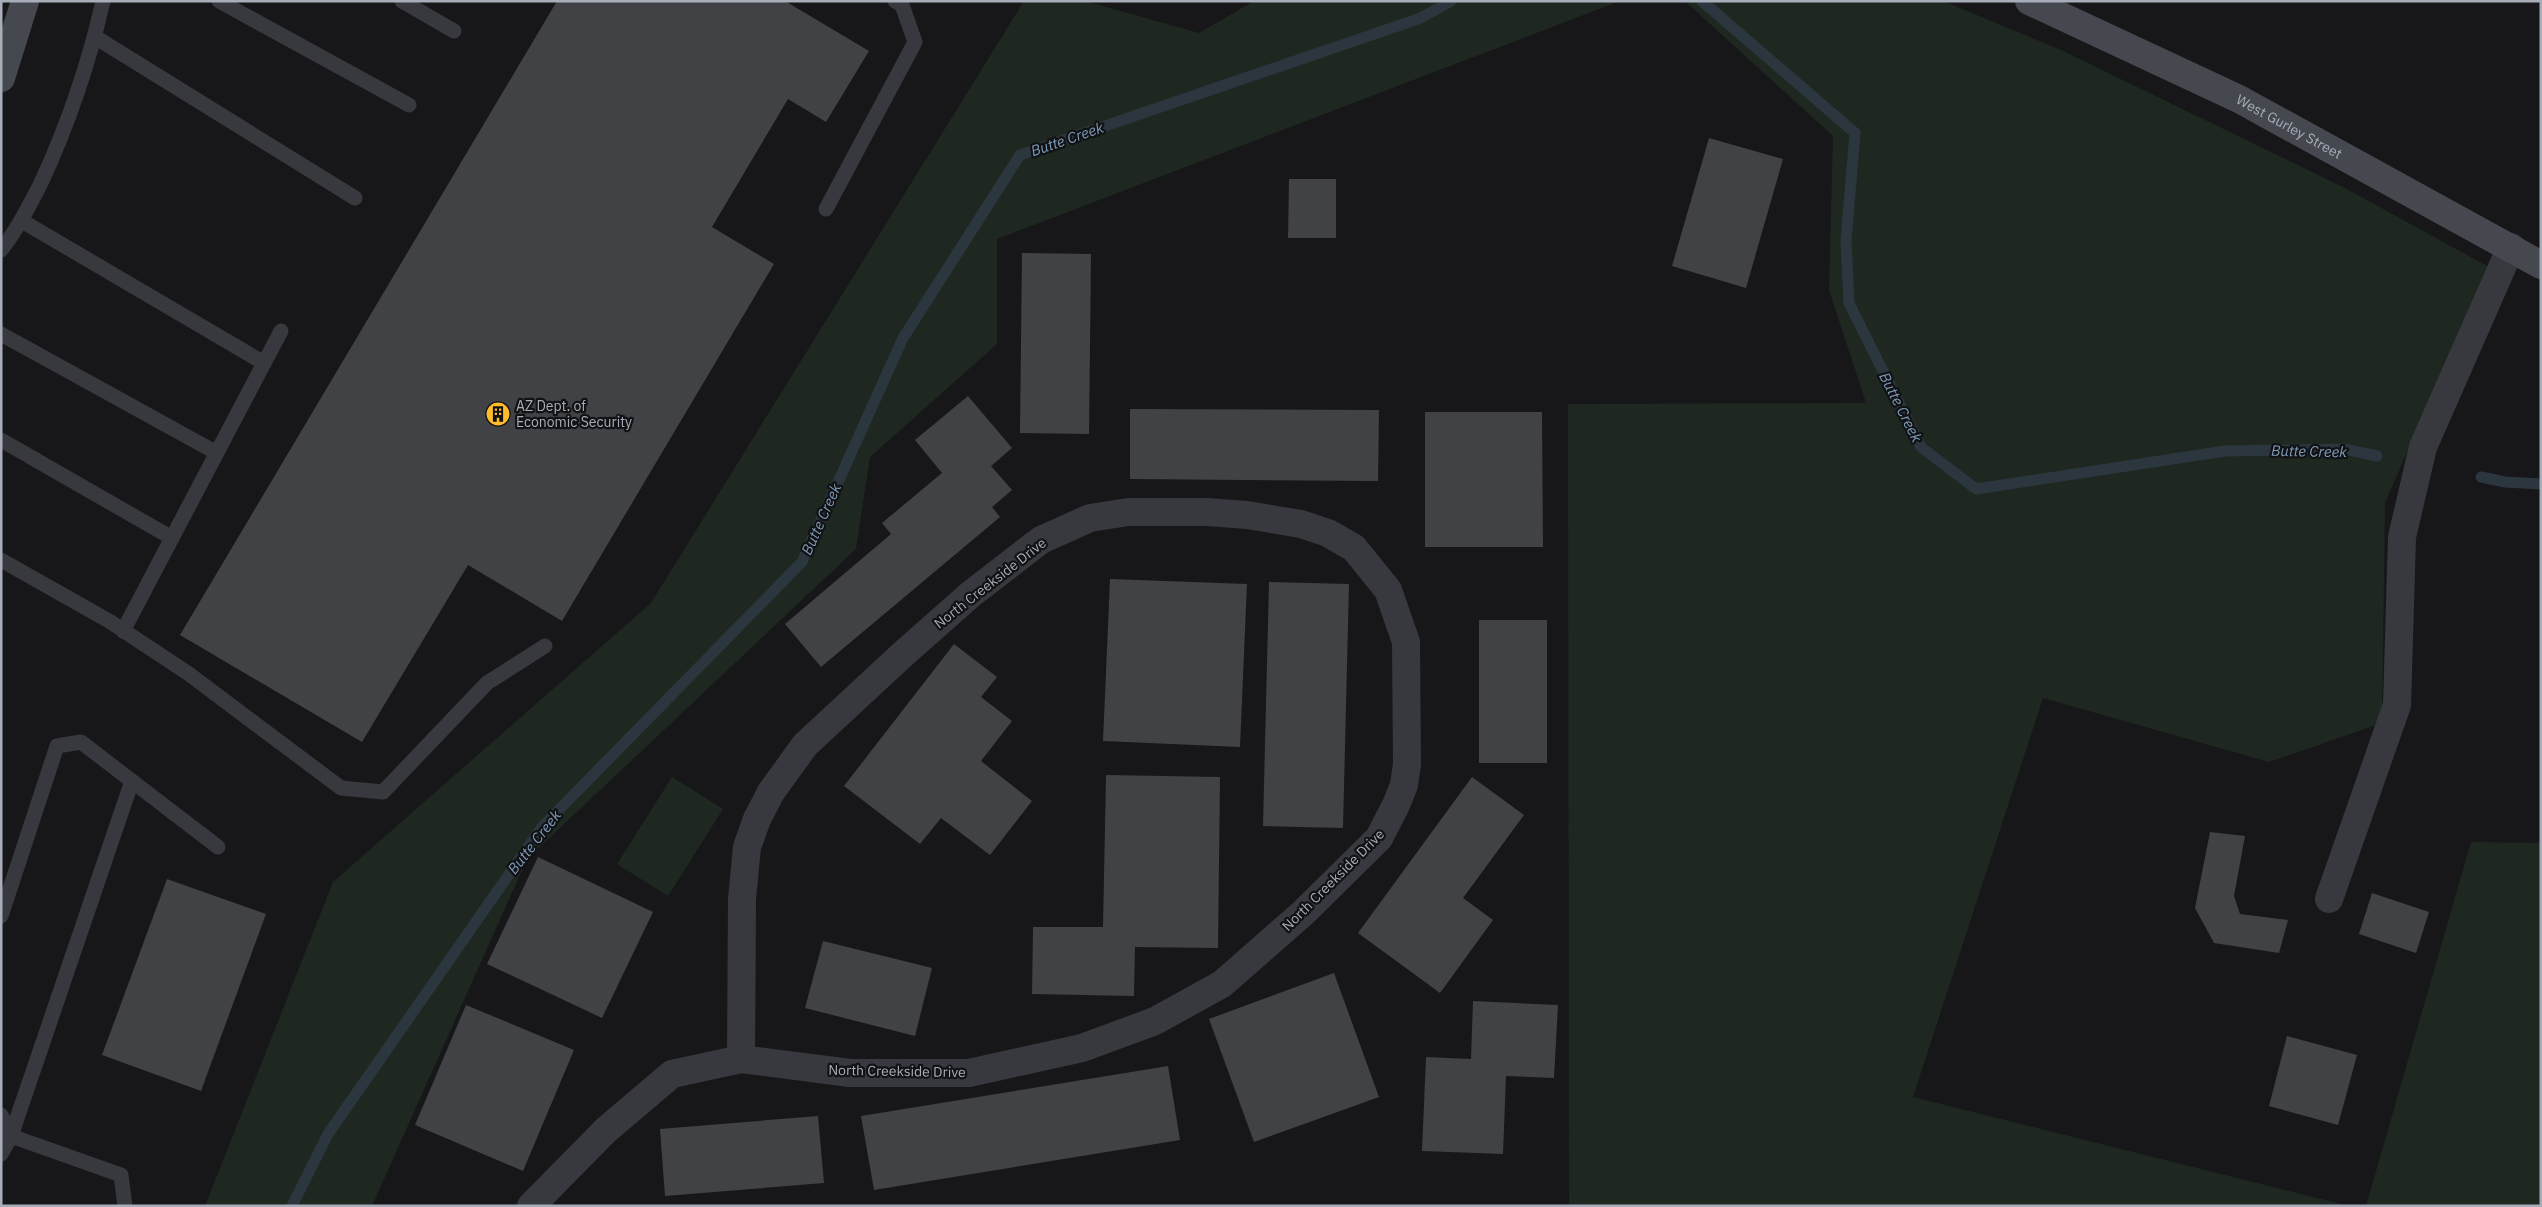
<svg xmlns="http://www.w3.org/2000/svg" width="2542" height="1207" font-family="'IBM Plex Sans',sans-serif">
  <style>
    .green { fill: #1e2820 }
    .lines { fill: none; stroke-linecap: round; stroke-linejoin: round }
    .stream { stroke: #2c363f; stroke-width: 11 }
    .building { fill: #414246 }
    .service { stroke: #38393f; stroke-width: 15 }
    .minor { stroke: #38393f; stroke-width: 28 }
    .secondary { stroke: #45484f; stroke-width: 28 }
    .labels { text-anchor: middle; dominant-baseline: central; stroke-width: 4.5; stroke-linejoin: round; paint-order: stroke }
    .street-label { font-size: 14px; fill: #a8adba; stroke: #121214 }
    .poi-label { font-size: 14px; fill: #a8adba; stroke: #121214; text-anchor: start }
    .water-label { font-size: 15px; font-style: italic; fill: #7c9bb8; stroke: #121214 }
  </style>
  <rect width="100%" height="100%" fill="#171719"/>
  <g class="green">
    <path d="M1024,1H1085L1199,33L1254,1H1620L997,239V344L870,457L856,549L527,859L372,1206H205L333,882L651,603Z"/>
    <path d="M1685,1H1943L2061,50L2345,188L2487,266L2385,503L2382,723L2269,762L2043,698L1913,1097L2349,1206H1569L1568,404L1866,403L1829,290L1833,136Z"/>
    <path d="M672,777L723,809L668,896L617,864Z"/>
    <path d="M2471,842L2541,843V1206H2366Z"/>
  </g>
  <g class="lines">
    <g class="stream">
      <path d="M1702,1L1855,133L1846,240L1849,303L1921,447L1976,489L2225,451L2344,449L2377,456"/>
      <path d="M2481,477L2505,482L2541,484"/>
      <path d="M292,1206L328,1134L542,827L802,562L903,338L1020,155L1421,18L1451,1"/>
    </g>
  </g>
  <g class="building">
    <path d="M557,1H785L869,51L826,122L788,99L712,227L774,264L562,621L468,565L362,742L180,635Z"/>
    <path d="M1709,138L1783,159L1746,288L1672,266Z"/>
    <path d="M1289,179H1336V238H1288Z"/>
    <path d="M1022,253L1091,254L1089,434L1020,433Z"/>
    <path d="M968,396L1012,448L991,466L1012,490L992,507L1000,517L821,667L785,624L891,534L882,523L942,473L915,440Z"/>
    <path d="M1130,409L1379,410L1378,481L1130,479Z"/>
    <path d="M1425,412H1542L1543,547H1425Z"/>
    <path d="M1110,579L1247,584L1240,747L1103,741Z"/>
    <path d="M1269,582L1349,584L1343,828L1263,826Z"/>
    <rect x="1479" y="620" width="68" height="143"/>
    <path d="M954,644L997,677L981,697L1012,721L981,761L1032,801L990,855L941,818L920,844L844,786Z"/>
    <path d="M1106,775L1220,777L1218,948L1135,947L1134,996L1032,994L1033,927H1103Z"/>
    <path d="M1472,777L1524,815L1463,898L1493,920L1440,993L1358,933Z"/>
    <path d="M2210,832L2245,836L2234,896L2240,914L2288,920L2279,953L2214,943L2195,908Z"/>
    <path d="M538,857L653,912L602,1018L487,964Z"/>
    <path d="M167,879L266,914L201,1091L102,1055Z"/>
    <path d="M2372,893L2429,912L2416,953L2359,934Z"/>
    <path d="M823,941L932,968L915,1036L805,1008Z"/>
    <path d="M1334,973L1379,1097L1254,1142L1209,1019Z"/>
    <path d="M1473,1001L1558,1005L1554,1078L1506,1076L1503,1154L1422,1151L1426,1057L1471,1059Z"/>
    <path d="M466,1005L574,1050L523,1171L415,1125Z"/>
    <path d="M2287,1036L2357,1055L2338,1125L2269,1106Z"/>
    <path d="M1168,1066L1180,1140L874,1190L861,1116Z"/>
    <path d="M818,1116L824,1183L665,1196L660,1129Z"/>
  </g>
  <g class="lines">
    <g class="service">
      <path d="M219,1L409,105"/>
      <path d="M402,1L454,31"/>
      <path d="M95,37L355,198"/>
      <path d="M826,209L915,42L902,5L895,1"/>
      <path d="M22,221L264,363"/>
      <path d="M1,250C17,230 28,208 40,185C69,123 88,67 103,1"/>
      <path d="M1,334L217,453"/>
      <path d="M1,440L172,538"/>
      <path d="M1,560L109,621L189,674L341,788L383,792L487,683L545,646"/>
      <path d="M123,631L281,331"/>
      <path d="M1,916L57,746L81,742L218,847"/>
      <path d="M1,1115L11,1136L121,1175L125,1206"/>
      <path d="M1,1154L11,1136L132,781"/>
    </g>
    <g class="minor">
      <path d="M1128,512H1207L1247,515L1301,524L1328,533L1354,548L1388,590L1406,642L1407,764L1404,785L1396,805L1379,838L1303,913L1222,984L1155,1021L1082,1048L969,1073H850L741,1059L742,899L747,847L757,819L771,792L805,745L902,655L971,594L1041,540L1090,518Z"/>
      <path d="M2329,899L2397,705L2402,537L2423,447L2511,247"/>
      <path d="M531,1206L606,1130L672,1074L741,1059"/>
    </g>
    <g class="secondary">
      <path id="s1" d="M2029,1L2239,99L2541,265"/>
      <path d="M1,78L25,1"/>
    </g>
  </g>
  <defs>
    <symbol id="building-disc" viewBox="-11 -11 22 22"><circle r="9.5" fill="#ffbb29" stroke="#121214"/><path d="M-4-6H4V6H1V3H-1V6H-4ZM-2.5-4.3h1.7v1.8h-1.7ZM.8-4.3h1.7v1.8H.8ZM-2.5-1h1.7V.8h-1.7ZM.8-1h1.7V.8H.8Z" fill="#111"/></symbol>
  </defs>
  <g fill-rule="evenodd">
    <use href="#building-disc" x="484" y="400" width="28" height="28"/>
  </g>
  <g class="labels">
    <g class="street-label">
      <text stroke="none"><textPath href="#s1" startOffset="289">West Gurley Street</textPath></text>
      <text transform="translate(990 583) rotate(-38)">North Creekside Drive</text>
      <text transform="translate(1333 880) rotate(-45)">North Creekside Drive</text>
      <text transform="translate(897 1071) rotate(1)">North Creekside Drive</text>
    </g>
    <g class="poi-label">
      <text x="516" y="406">AZ Dept. of<tspan x="516" dy="16">Economic Security</tspan></text>
    </g>
    <g class="water-label">
      <text transform="translate(1067 139) rotate(-19)">Butte Creek</text>
      <text transform="translate(1901 407) rotate(63)">Butte Creek</text>
      <text transform="translate(2309 451) rotate(1)">Butte Creek</text>
      <text transform="translate(821 519) rotate(-66)">Butte Creek</text>
      <text transform="translate(534 842) rotate(-52)">Butte Creek</text>
    </g>
  </g>
  <rect width="2542" height="1207" fill="none" stroke="#a8adba" stroke-width="5"/>
</svg>
